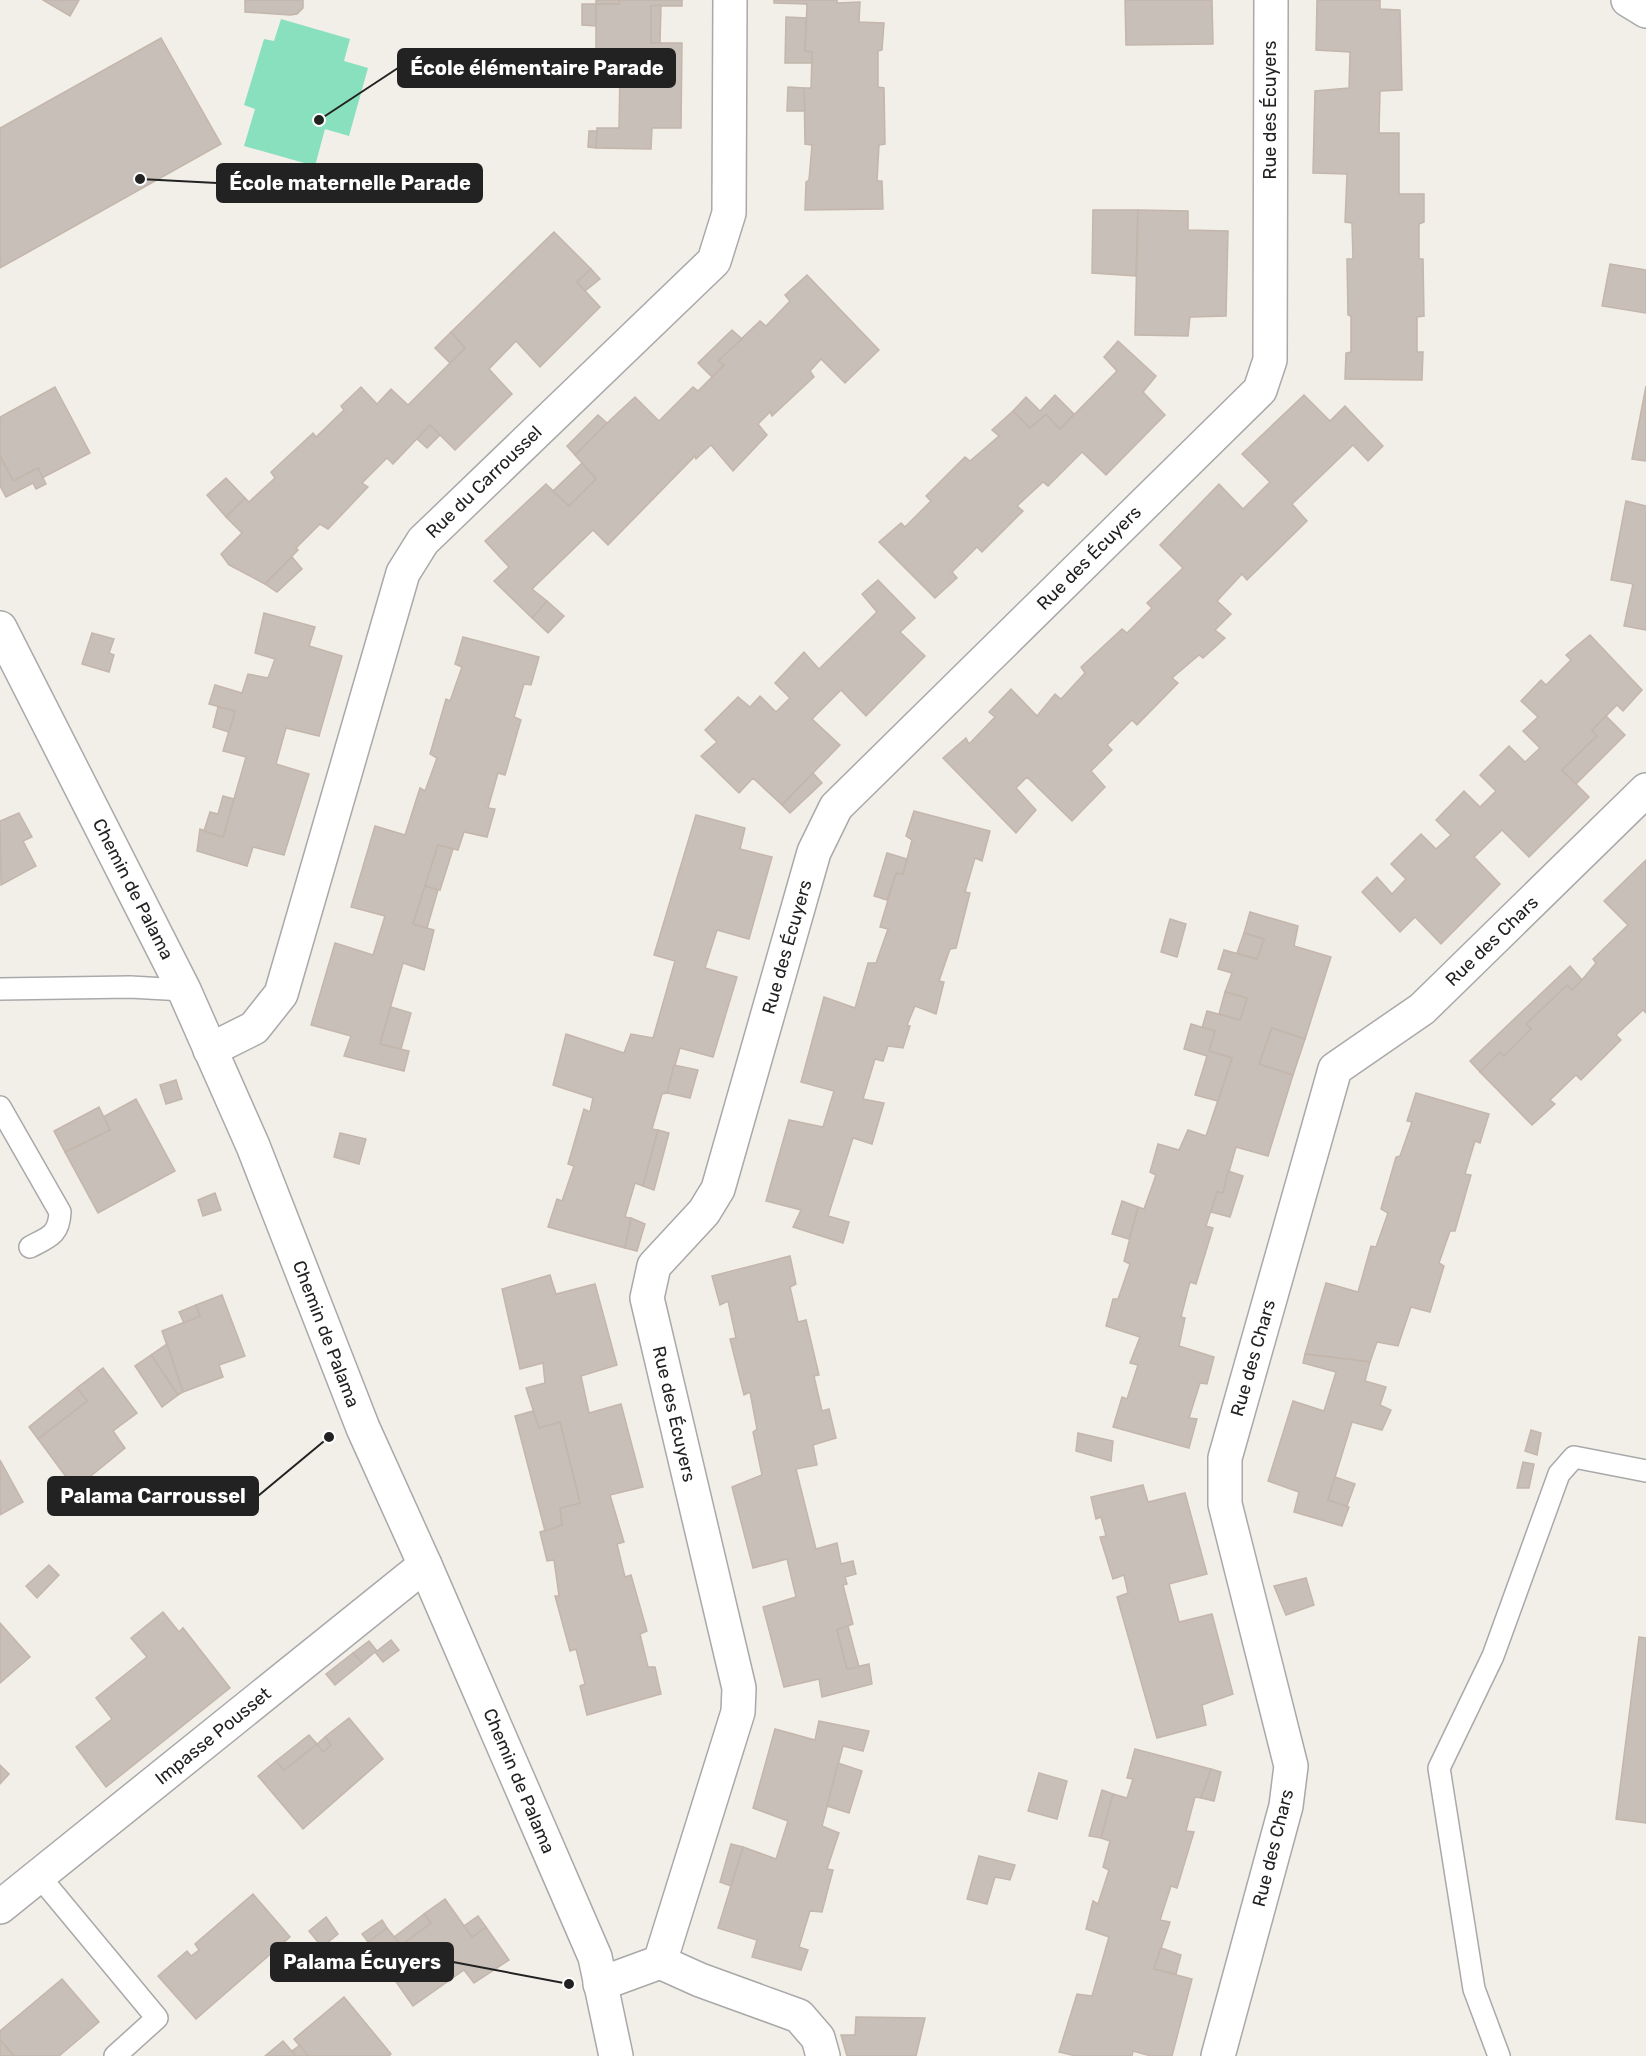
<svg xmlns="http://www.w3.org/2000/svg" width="1646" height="2056" font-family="Rubik,sans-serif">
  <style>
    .pitch { fill: #88e0be }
    .building { fill: #c7bfb8; stroke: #c4b6ab; stroke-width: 1.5 }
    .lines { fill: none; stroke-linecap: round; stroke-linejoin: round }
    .service-casing { stroke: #a9a9a9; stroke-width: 24 }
    .minor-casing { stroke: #a9a9a9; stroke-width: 36 }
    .service { stroke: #fff; stroke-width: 21 }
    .minor { stroke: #fff; stroke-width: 33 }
    .labels { text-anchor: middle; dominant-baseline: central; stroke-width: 4.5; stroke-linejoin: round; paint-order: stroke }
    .street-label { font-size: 18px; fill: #222; stroke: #fff }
    .leader { fill: none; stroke: #222; stroke-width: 2 }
    .callout-dot { fill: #222; stroke: #fff; stroke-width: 2 }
    .callout { fill: #222; stroke: #222; stroke-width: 2 }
    .callout-label { font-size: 20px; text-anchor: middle; font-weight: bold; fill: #fff }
  </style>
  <rect width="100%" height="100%" fill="#f2efe9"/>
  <path class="pitch" d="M281,19L350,39L344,61L368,68L349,136L325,129L315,166L244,146L255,109L244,105L264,39L274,41Z"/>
  <g class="building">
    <path d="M43,0H79L70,16Z"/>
    <path d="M245,0H303V8L297,14L290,15L245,12Z"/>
    <rect x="596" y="0" width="23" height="4"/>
    <path d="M619,0H682V6H651V43H682L681,128H652L651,149L596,148L597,128H619L620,69H596V4H619Z"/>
    <path d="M774,0H837V3L860,2L859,22L884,23L882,50L878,51V87L884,88L885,144L879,145L877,181H882L883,209L805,210L806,182L809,180L812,145L805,144L804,88H811L812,52L805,51L807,4L774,3Z"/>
    <path d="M1125,0H1212L1213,44L1126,45Z"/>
    <path d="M1317,0H1380V9L1400,10L1402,90L1380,91L1379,133H1399V194H1424V222L1419,224V259H1423L1424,316L1417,317V352H1423L1422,380L1345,379L1346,353L1351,352V316L1348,315L1347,259H1353L1352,223L1345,222L1347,174L1313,173L1315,91L1349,88L1350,52L1316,50Z"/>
    <path d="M582,4H596V26L582,25Z"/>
    <path d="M661,5L660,43H651V6Z"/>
    <path d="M786,17L806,18L805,51L812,52V63H785Z"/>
    <path d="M161,38L221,144L0,268V128Z"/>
    <path d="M788,87L804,88L805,111H787Z"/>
    <path d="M589,131H597L596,148L588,147Z"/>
    <path d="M1093,210H1138L1136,276L1092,273Z"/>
    <path d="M1138,210L1188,211V230L1228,231L1226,316L1190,317L1188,336L1135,335Z"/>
    <path d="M554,232L591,269L577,282L600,307L540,367L516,341L489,369L512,394L455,450L430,425L393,464L387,458L362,483L368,487L328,529L320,524L296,548L298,550L265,584L229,565L221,554L242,533L226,517L245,498L249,502L275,478L271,472L313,433L316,437L344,410L341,406L361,387L377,404L391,389L408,405L465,348L451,332Z"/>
    <path d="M1610,264L1646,270V313L1602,306Z"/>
    <path d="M591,269L600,279L585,291L577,282Z"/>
    <path d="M807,275L879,350L845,383L821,359L810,371L814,377L772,416L770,412L758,424L767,435L733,471L711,445L696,459L695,456L608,545L593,530L532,589L547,601L532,618L494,581L509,567L485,541L546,484L569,506L596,479L575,455L607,423L635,397L659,421L693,387L698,391L724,365L718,361L760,321L766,326L790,301L785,295Z"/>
    <path d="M732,330L742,339L718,361L724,365L712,377L698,363Z"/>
    <path d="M451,332L465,348L450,363L435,348Z"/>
    <path d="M1118,341L1156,376L1143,392L1165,415L1106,475L1082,452L1048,486L1043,482L1017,506L1023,511L982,552L977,547L952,572L957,578L935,598L879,542L901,523L905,527L931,501L926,496L965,457L970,461L999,436L992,430L1013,411L1030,428L1046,414L1060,429L1117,371L1104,357Z"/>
    <path d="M1646,386V461L1632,459Z"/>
    <path d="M55,387L90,453L42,478L38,468L13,481L0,456V417Z"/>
    <path d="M1055,395L1074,414L1060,429L1046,414L1030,428L1013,411L1026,397L1040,411Z"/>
    <path d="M1304,395L1330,421L1345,406L1383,446L1368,461L1353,445L1292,504L1307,521L1247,580L1242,574L1217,601L1231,614L1215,630L1225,638L1203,658L1199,655L1172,678L1178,683L1137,725L1132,720L1107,745L1112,750L1091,771L1105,787L1072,821L1027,777L1016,788L1036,810L1016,833L943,758L966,738L969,744L995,717L989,712L1011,689L1037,716L1055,694L1061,699L1085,673L1081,667L1122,629L1127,633L1152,608L1147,603L1183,568L1160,545L1219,484L1243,509L1270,482L1242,454Z"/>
    <path d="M598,415L607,423L575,455L567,446Z"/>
    <path d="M430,425L440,435L427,448L417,439Z"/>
    <path d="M0,456L13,481L38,468L46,484L36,489L33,483L6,497L0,486Z"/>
    <path d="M582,463L596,479L569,506L553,491Z"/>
    <path d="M226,478L245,498L226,517L207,495Z"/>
    <path d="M1626,501L1646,506V630L1624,626L1633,584L1611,580Z"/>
    <path d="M292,557L302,569L277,592L265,584Z"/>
    <path d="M878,580L915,618L900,632L925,656L866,716L841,690L812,719L840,745L782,805L753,778L739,793L701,756L717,742L705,730L738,697L750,707L760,696L776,712L790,698L775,683L804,652L819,669L877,612L862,594Z"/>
    <path d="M547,601L564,616L548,633L532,618Z"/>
    <path d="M264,613L315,627L309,646L342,656L319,736L286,728L276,764L309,774L284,855L253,847L247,866L197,851L200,829L223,837L246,757L223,751L235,711L209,704L215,685L242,693L248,674L268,678L275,659L255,653Z"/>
    <path d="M92,633L114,639L109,653L114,655L109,672L82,664Z"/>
    <path d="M1590,635L1642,690L1623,711L1617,705L1592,730L1597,736L1562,770L1589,797L1529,857L1502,830L1474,857L1500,884L1441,944L1415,917L1400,932L1362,892L1377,877L1392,894L1406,879L1391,864L1421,834L1436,849L1451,835L1436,820L1464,791L1480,807L1496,791L1480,775L1509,746L1525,762L1540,748L1523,731L1538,717L1521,701L1541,680L1546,685L1571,660L1566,655Z"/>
    <path d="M463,637L539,657L531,685L524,684L514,717L521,720L505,775L498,773L488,808L495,809L487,837L464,832L458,850L438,845L413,924L434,930L424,970L403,963L380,1044L409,1051L404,1071L344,1056L351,1036L311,1025L335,943L373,955L385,916L351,907L375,826L405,835L420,788L425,791L437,758L430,754L446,699L450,701L462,667L455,664Z"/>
    <path d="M218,707L235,711L229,732L213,727Z"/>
    <path d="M1606,716L1625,735L1576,784L1562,770L1597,736L1592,730Z"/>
    <path d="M813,773L822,783L790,813L782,805Z"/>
    <path d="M223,796L234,799L223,837L204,831L210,812L218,814Z"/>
    <path d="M914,811L990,831L982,861L975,858L965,892L970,893L956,948L950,949L939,981L944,982L936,1014L915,1006L907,1025L910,1026L903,1048L888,1046L883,1061L875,1059L863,1099L884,1103L872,1144L853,1138L828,1216L849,1222L843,1243L793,1227L801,1210L766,1201L789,1120L823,1127L834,1091L801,1082L824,997L855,1008L868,963H876L888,929L880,927L896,873L903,874L907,859L912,840L906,836Z"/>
    <path d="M19,813L32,837L23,841L36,866L1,885L0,821Z"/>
    <path d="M696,815L745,828L740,849L772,857L749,939L717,930L705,968L737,977L713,1057L680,1048L667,1093L662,1094L652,1129L658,1130L643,1186L635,1183L625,1217L631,1218L625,1248L548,1227L557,1199L562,1201L574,1166L568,1164L584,1109L590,1112L593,1098L553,1085L566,1034L624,1053L631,1034L653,1038L675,961L654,955Z"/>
    <path d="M438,845L453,849L440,890L425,886Z"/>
    <path d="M887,853L907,859L903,874L896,873L887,900L874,896Z"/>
    <path d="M1646,860V1013L1643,1010L1616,1035L1621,1040L1581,1080L1576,1075L1550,1100L1555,1104L1532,1125L1480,1072L1500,1052L1504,1056L1531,1029L1526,1024L1567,985L1572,990L1582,980L1596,963L1593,959L1628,925L1604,901Z"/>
    <path d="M425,886L438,890L427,928L413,924Z"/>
    <path d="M1250,912L1298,926L1294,946L1331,957L1305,1039L1272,1028L1259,1064L1293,1075L1268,1156L1236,1147L1223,1193L1217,1192L1206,1226L1213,1228L1196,1284L1190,1282L1181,1317L1185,1318L1179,1346L1214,1357L1207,1384L1200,1383L1189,1418L1197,1419L1189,1448L1113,1427L1122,1397L1127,1399L1138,1365L1130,1363L1140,1337L1106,1326L1113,1299H1118L1130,1264L1124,1261L1138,1207L1144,1209L1156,1175L1150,1172L1158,1144L1179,1150L1188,1130L1206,1136L1232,1058L1209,1051L1215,1031L1202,1028L1207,1011L1240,1020L1247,998L1225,992L1232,973L1218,969L1224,950L1257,959L1264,939L1244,933Z"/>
    <path d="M1170,919L1186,924L1177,957L1161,952Z"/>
    <path d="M1244,933L1264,939L1257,959L1237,953Z"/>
    <path d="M1570,966L1582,980L1572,990L1567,985L1526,1024L1531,1029L1504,1056L1500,1052L1480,1072L1470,1061Z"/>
    <path d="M1225,992L1247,998L1240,1020L1219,1014Z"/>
    <path d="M391,1007L411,1013L401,1049L380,1044Z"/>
    <path d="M1191,1024L1215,1031L1209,1051L1232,1058L1218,1101L1195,1095L1207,1056L1184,1049Z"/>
    <path d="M1272,1028L1305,1039L1293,1075L1259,1064Z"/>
    <path d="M674,1065L698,1070L690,1098L667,1093Z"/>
    <path d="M176,1080L182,1099L166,1104L160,1085Z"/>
    <path d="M1416,1093L1489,1114L1480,1143L1475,1141L1465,1174L1471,1175L1455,1231H1450L1439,1263L1444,1266L1430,1312L1411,1307L1398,1346L1377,1342L1370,1362L1305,1354L1326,1283L1358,1292L1371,1246L1376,1247L1388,1213L1381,1209L1396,1157L1400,1156L1412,1122L1407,1121Z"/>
    <path d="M136,1099L175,1171L98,1213L65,1152L110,1130L103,1117Z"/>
    <path d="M99,1107L110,1130L65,1152L54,1131Z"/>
    <path d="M658,1130L669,1133L654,1190L643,1186Z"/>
    <path d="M340,1133L366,1139L359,1164L334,1157Z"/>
    <path d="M1228,1171L1243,1176L1230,1217L1211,1212L1217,1192L1223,1193Z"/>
    <path d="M215,1193L221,1210L203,1216L198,1200Z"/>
    <path d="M1122,1201L1138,1207L1129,1239L1112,1234Z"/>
    <path d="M631,1218L645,1224L637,1251L625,1248Z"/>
    <path d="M790,1256L796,1284L790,1287L798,1322L806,1320L819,1375L814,1376L822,1411L829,1409L836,1438L813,1445L817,1465L796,1469L816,1549L837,1543L841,1564L853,1561L856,1574L845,1577L847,1584L843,1585L853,1624L837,1630L847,1669L869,1664L872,1684L822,1697L819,1679L784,1687L763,1607L796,1597L787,1559L753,1568L732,1487L762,1475L753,1432L757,1429L750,1392L744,1395L730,1339L736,1338L728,1301L720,1305L712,1276Z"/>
    <path d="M550,1275L556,1294L595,1284L617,1365L581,1376L589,1413L621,1404L643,1487L610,1495L624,1542L617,1544L625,1577L631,1575L647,1631L640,1634L648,1667H655L661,1694L587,1715L580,1686L585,1684L576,1649L570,1651L555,1596H559L554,1560L547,1561L540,1532L562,1525L560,1508L580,1503L560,1422L539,1428L526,1388L545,1383L543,1363L520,1369L502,1289Z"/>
    <path d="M222,1295L245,1356L219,1365L223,1377L183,1392L162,1331L200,1316L196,1305Z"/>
    <path d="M196,1305L200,1316L184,1323L179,1312Z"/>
    <path d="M167,1344L183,1392L178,1395L151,1355Z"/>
    <path d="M1305,1354L1370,1362L1365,1381L1386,1387L1380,1405L1391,1410L1382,1430L1352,1422L1328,1500L1349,1507L1342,1526L1294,1512L1299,1492L1268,1481L1293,1401L1324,1411L1336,1372L1303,1363Z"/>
    <path d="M151,1355L178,1395L162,1407L135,1366Z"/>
    <path d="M103,1368L137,1413L113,1431L125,1448L75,1489L38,1439L87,1401L77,1388Z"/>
    <path d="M77,1388L87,1401L38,1439L29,1427Z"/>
    <path d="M533,1411L539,1428L560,1422L580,1503L560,1508L562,1525L545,1531L515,1416Z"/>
    <path d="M1531,1430L1541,1433L1537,1455L1525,1451Z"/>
    <path d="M1078,1433L1113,1441L1111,1461L1076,1451Z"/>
    <path d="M0,1460L23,1502L0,1515Z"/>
    <path d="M1523,1462L1534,1464L1529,1488H1517Z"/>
    <path d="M1335,1477L1355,1484L1347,1506L1328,1500Z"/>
    <path d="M1143,1485L1148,1502L1185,1493L1207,1574L1169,1584L1179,1622L1212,1614L1233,1694L1202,1705L1206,1725L1157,1738L1117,1597L1128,1593L1124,1575L1113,1579L1100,1537L1106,1536L1101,1517L1096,1519L1091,1497Z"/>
    <path d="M49,1565L59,1575L37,1598L26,1586Z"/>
    <path d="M1306,1578L1314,1605L1286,1615L1274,1586Z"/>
    <path d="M163,1612L179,1632L183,1628L230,1688L106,1787L76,1747L112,1719L96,1698L147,1657L131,1638Z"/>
    <path d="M0,1623L30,1657L0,1683Z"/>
    <path d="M848,1626L859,1667L847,1669L837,1630Z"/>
    <path d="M1639,1637L1646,1638V1823L1616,1819Z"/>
    <path d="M391,1640L399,1650L383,1662L375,1652L362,1663L353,1653L369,1641L377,1651Z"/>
    <path d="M353,1653L362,1663L335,1685L326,1674Z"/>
    <path d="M349,1718L383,1759L303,1829L258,1776L276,1761L284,1770L317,1744L323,1752L331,1745L325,1737Z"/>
    <path d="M819,1721L869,1731L863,1751L843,1746L822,1826L839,1833L827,1869L833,1870L822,1912L810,1911L799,1947L808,1950L801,1970L752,1957L757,1940L718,1928L743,1847L776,1859L788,1821L753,1808L775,1729L815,1740Z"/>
    <path d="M309,1735L317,1744L284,1770L276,1761Z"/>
    <path d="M325,1737L331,1745L323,1752L317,1744Z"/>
    <path d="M1135,1749L1211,1769L1201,1798L1195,1797L1186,1831L1194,1832L1177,1888L1171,1886L1160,1920L1170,1922L1154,1969L1192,1979L1172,2056H1151L1133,2051L1132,2056H1076L1059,2052L1077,1994L1092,1996L1109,1937L1086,1929L1093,1901L1098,1904L1109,1870L1103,1867L1110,1841L1101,1838L1113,1794L1127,1798L1133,1779L1127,1778Z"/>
    <path d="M838,1763L862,1771L849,1813L827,1806Z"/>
    <path d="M0,1765L9,1774L0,1784Z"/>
    <path d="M1211,1769L1221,1772L1214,1801L1201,1798Z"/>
    <path d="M1039,1773L1067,1781L1057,1819L1028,1811Z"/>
    <path d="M1102,1790L1113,1794L1101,1838L1089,1836Z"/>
    <path d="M731,1844L743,1847L731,1886L720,1882Z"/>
    <path d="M979,1856L1015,1865L1010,1880L995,1877L987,1904L967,1899Z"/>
    <path d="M253,1894L290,1937L196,2019L158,1976L187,1951L191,1956L199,1950L195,1944Z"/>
    <path d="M445,1899L472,1937L486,1927L509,1960L474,1983L464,1970L413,2006L368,1942L387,1928L401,1945L431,1923L424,1914Z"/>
    <path d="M424,1914L431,1923L401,1945L394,1937Z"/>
    <path d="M478,1916L486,1927L472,1937L464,1926Z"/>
    <path d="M326,1917L338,1934L322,1947L309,1931Z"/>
    <path d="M382,1920L387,1928L368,1942L362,1934Z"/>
    <path d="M1161,1948L1181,1955L1176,1974L1154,1969Z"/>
    <path d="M62,1979L99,2022L59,2056H14L0,2040V2031Z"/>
    <path d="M344,1997L391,2054L389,2056H308L294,2039Z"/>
    <path d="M856,2017L925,2018L916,2056H847L841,2035H855Z"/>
    <path d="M0,2040L14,2056H0Z"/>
    <path d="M283,2041L296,2056H265Z"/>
    <path d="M300,2045L308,2056H296L292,2051Z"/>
  </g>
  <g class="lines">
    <defs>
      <g id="service">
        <path d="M0,989L130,987L184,990"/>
        <path d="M0,1107L60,1212C59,1235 49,1237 30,1247"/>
        <path d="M39,1876L157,2018L115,2056"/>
        <path d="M1499,2056L1474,1989L1439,1768L1493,1656L1559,1474L1574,1457L1646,1471"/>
      </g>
      <g id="minor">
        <path d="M1628,0L1646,11"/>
        <path d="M0,628L184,990L253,1146L363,1428L425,1565L595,1957L616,2056"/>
        <path d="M210,1050L254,1028L281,994L403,573L423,541L714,261L729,213L730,0"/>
        <path d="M0,1907L425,1565"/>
        <path d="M660,1962L700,1980L799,2016L818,2038L823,2056"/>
        <path d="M600,1984L660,1962L738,1712L739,1688L647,1298L654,1266L704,1212L718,1189L814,852L836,807L1260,390L1270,360L1271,0"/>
        <path d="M1218,2056L1286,1806L1291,1766L1225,1504V1458L1335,1069L1422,1009L1646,790"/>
      </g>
    </defs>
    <use href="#service" class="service-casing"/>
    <use href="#minor" class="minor-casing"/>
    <use href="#service" class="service"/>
    <use href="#minor" class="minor"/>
  </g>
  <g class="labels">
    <g class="street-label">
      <text transform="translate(1270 110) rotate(-90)">Rue des Écuyers</text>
      <text transform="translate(484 482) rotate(-44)">Rue du Carroussel</text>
      <text transform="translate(1089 558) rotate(-45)">Rue des Écuyers</text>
      <text transform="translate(133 889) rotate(63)">Chemin de Palama</text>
      <text transform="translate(1492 941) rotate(-44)">Rue des Chars</text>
      <text transform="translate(787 947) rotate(-74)">Rue des Écuyers</text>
      <text transform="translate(326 1334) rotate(69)">Chemin de Palama</text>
      <text transform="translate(1253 1358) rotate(-74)">Rue des Chars</text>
      <text transform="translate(674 1414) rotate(77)">Rue des Écuyers</text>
      <text transform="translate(213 1736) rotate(-39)">Impasse Pousset</text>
      <text transform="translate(519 1781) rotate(67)">Chemin de Palama</text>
      <text transform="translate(1273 1848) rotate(-76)">Rue des Chars</text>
    </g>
  </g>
  <path class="leader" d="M319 120L398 68M140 179L217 183M329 1437L258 1496M569 1984L453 1962"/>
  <g class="callout-dot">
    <circle cx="319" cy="120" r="6"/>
    <circle cx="140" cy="179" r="6"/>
    <circle cx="329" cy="1437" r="6"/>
    <circle cx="569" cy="1984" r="6"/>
  </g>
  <g class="callout">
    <rect x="398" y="49" width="277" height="38" rx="6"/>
    <rect x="217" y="164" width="265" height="38" rx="6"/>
    <rect x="48" y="1477" width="210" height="38" rx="6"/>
    <rect x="271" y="1943" width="182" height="38" rx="6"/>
  </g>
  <g class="callout-label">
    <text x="537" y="75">École élémentaire Parade</text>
    <text x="350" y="190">École maternelle Parade</text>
    <text x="153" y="1503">Palama Carroussel</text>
    <text x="362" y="1969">Palama Écuyers</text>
  </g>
</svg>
